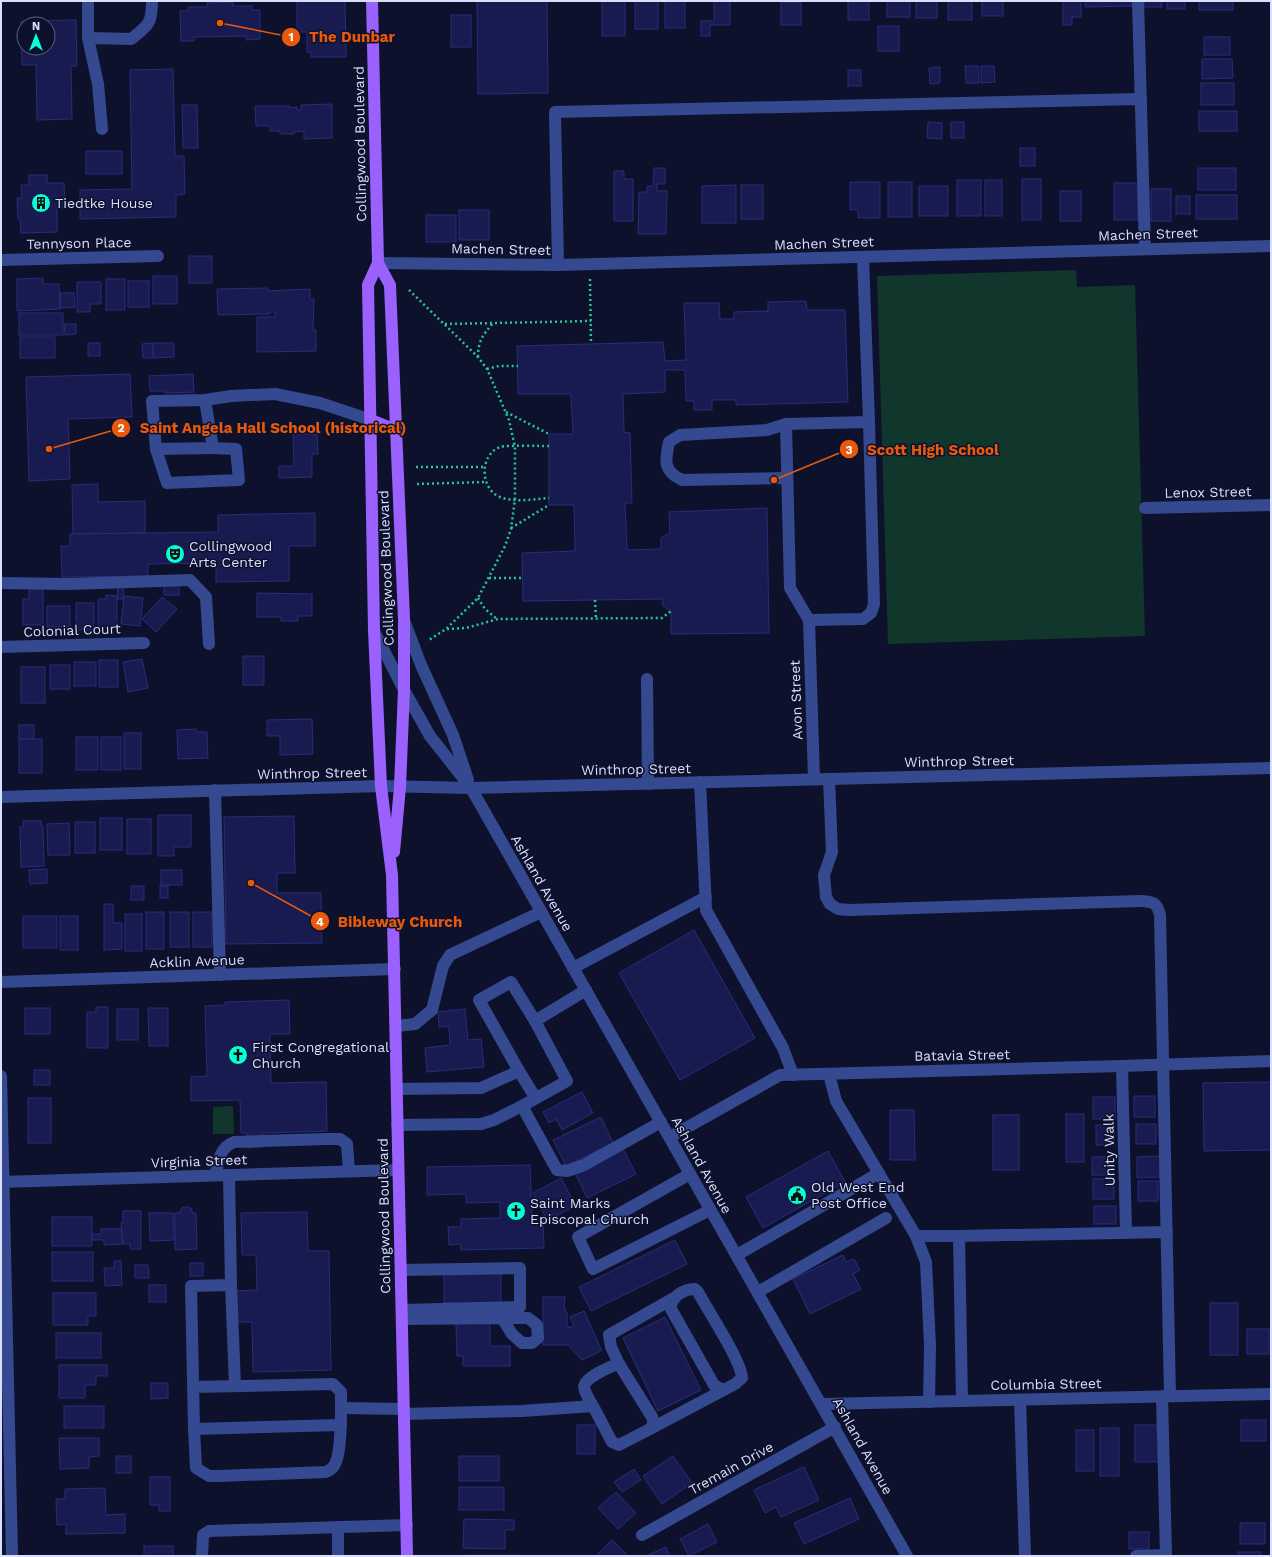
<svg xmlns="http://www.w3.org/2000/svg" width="1272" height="1557" font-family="'Work Sans',sans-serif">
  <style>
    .green { fill: #11372c }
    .building { fill: #181b4f; stroke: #282d7d; fill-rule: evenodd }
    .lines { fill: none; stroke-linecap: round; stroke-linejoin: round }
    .path { stroke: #24c994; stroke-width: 2.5; stroke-dasharray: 2 3; stroke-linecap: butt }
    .minor { stroke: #354990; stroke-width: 12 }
    .major { stroke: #9b61ff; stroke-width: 12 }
    .labels { text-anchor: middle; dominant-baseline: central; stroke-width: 3; stroke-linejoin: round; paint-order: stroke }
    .street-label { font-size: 14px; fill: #dadfff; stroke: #0e112c }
    .poi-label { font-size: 14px; fill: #dadfff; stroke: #0e112c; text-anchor: start }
    .leader { fill: none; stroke: #e8590c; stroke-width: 1.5 }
    .callout-dot { fill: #e8590c; stroke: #0e112c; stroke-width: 1.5 }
    .mark-label { font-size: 12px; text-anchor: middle; font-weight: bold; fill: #fff }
    .callout-label { font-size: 15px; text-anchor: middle; font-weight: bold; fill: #e8590c; stroke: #0e112c; stroke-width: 3; stroke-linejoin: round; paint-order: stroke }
  </style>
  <rect width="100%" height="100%" fill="#0e112c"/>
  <g class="green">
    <path d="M1076,270L1077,287L1135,285L1145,636L888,644L877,276Z"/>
    <path d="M233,1106L234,1134H213V1107Z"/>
  </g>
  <g class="building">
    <path d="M297,1H345L346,57H311V52H307V32H297Z"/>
    <path d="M477,1H547L548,93L478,94Z"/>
    <rect x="602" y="1" width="23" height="35"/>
    <rect x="635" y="1" width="23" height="28"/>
    <rect x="665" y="1" width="20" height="27"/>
    <path d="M714,1H730V25H710V36H701V21H714Z"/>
    <rect x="848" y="1" width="21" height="19"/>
    <rect x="887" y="1" width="23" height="16"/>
    <rect x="916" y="1" width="21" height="17"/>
    <rect x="948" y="1" width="24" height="19"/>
    <rect x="982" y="1" width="21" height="15"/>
    <path d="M1063,1H1081V17H1072V25H1063Z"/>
    <path d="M1085,1H1133V6L1085,7Z"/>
    <rect x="1144" y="1" width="18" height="6"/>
    <rect x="1167" y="1" width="18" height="8"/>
    <rect x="1199" y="1" width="34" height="9"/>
    <path d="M233,2V6H252V10H260V39L246,40V36L194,37V41H181L180,11H188V7H207V3Z"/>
    <rect x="781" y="2" width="20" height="23"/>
    <rect x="451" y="15" width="20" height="32"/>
    <path d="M76,20L77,66H71L72,119L37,120L36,65H22L21,21ZM24,24H48V48H24Z"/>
    <rect x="878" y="26" width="21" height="25"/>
    <rect x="1204" y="37" width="26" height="18"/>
    <path d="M1202,59H1232L1233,78L1202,79Z"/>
    <path d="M965,66H978L979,83H966Z"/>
    <path d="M981,66H994L995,82L981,83Z"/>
    <path d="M940,67V83L930,84L929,68Z"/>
    <path d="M173,69L175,156H184L185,194L176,195V217L80,219V190L132,189L130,70Z"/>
    <rect x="848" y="70" width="13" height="16"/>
    <rect x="1201" y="83" width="33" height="22"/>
    <path d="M332,104V138L304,139V131L294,132V134H280V131H270V126H256L255,106H290V108L297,107V110H301V105Z"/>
    <path d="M182,105H197L198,148H183Z"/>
    <rect x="1199" y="111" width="38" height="20"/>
    <path d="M928,122L942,123V139L927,138Z"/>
    <rect x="951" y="122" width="13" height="16"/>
    <rect x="1020" y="148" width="15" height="18"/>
    <rect x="86" y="151" width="36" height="23"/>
    <path d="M654,168H665V184H657V191H667L666,234H638L639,192H647V186H653Z"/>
    <rect x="1198" y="168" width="38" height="22"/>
    <path d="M614,171H624V179H633V221H614Z"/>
    <path d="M29,175H47V183H64L65,208H57V232L21,233L20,219H18L17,198H22L21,185H29Z"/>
    <rect x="1022" y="179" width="19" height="41"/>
    <rect x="957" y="180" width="24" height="36"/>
    <rect x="985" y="180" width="17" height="36"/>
    <path d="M850,182H880V218H858V210H850Z"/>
    <rect x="888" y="182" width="24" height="35"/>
    <rect x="1114" y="183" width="24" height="37"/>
    <path d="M736,185V223H702V186Z"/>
    <rect x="741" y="185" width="22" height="34"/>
    <rect x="919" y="186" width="29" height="30"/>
    <rect x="1151" y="189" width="20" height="32"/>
    <rect x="1060" y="191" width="21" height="30"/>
    <rect x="1196" y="195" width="41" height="24"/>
    <rect x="1176" y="196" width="14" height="18"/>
    <rect x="459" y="210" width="30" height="30"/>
    <rect x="426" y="215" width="30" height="27"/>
    <rect x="189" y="256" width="23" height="27"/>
    <rect x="153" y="276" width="24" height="28"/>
    <path d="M43,278V284H59L60,309L17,311V279Z"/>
    <rect x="106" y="279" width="19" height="31"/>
    <rect x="128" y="281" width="21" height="26"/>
    <path d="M77,282H101V304H90V312H77Z"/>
    <path d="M268,288V291L310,289V299H314L313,330H316V351L257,352V317H275V312H270V314L218,315L217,289Z"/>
    <path d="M60,293H74L75,307L60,308Z"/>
    <path d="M806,301L807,310H845L848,402L736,405V400H712V410H694V401H686L685,370H665V392L623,394L624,432L630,433L632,503H625L627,550L661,549V538L670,533L669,512L767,508L769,633L671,634V611L663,606V599L523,601L522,553L575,551L574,505H549V434H573L571,394H518L517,346L663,342L665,361L686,360L684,303H719L720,319H734V312L768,311V302Z"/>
    <rect x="19" y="313" width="44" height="22"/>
    <path d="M64,324H76V334L65,335Z"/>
    <rect x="20" y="337" width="35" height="21"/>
    <rect x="88" y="343" width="12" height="13"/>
    <path d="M153,343H174V357L153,358Z"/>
    <path d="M153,343V358H143L142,344Z"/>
    <path d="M130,374L132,417L68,419L70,479L29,481L26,377Z"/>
    <path d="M193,374L194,392L165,393V391H150L149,376Z"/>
    <path d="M293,434H317L318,454H312V477L279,478V466H294Z"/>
    <path d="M98,484V502L145,501V533L73,534L72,485Z"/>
    <path d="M315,513V546H289V581L216,582V563H211L148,564V576L62,577L61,546H70V534L218,532V515Z"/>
    <rect x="164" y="585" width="15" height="10"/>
    <path d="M118,587H124L123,599H117Z"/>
    <path d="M29,589H43V625H23V599H29Z"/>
    <path d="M257,593L312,594V616H298V621H281V617H257Z"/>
    <path d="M106,595L117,596V628L98,627V599H106Z"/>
    <path d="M124,596L143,598L140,626L121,624Z"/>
    <path d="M162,597L177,609L156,632L142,619Z"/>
    <rect x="76" y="603" width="18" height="27"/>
    <rect x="47" y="606" width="23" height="21"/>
    <rect x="243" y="656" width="21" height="29"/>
    <path d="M142,659L148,688L128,692L123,662Z"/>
    <rect x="99" y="660" width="19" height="27"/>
    <rect x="74" y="662" width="22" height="24"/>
    <rect x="50" y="665" width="20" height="24"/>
    <rect x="21" y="667" width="24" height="36"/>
    <path d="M312,719L313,754L280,755V736H267V720Z"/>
    <rect x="19" y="725" width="15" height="14"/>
    <path d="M196,729V732H207L208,758L178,759L177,730Z"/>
    <rect x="124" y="733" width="17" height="36"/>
    <rect x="76" y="737" width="22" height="33"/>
    <rect x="101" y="737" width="20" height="33"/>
    <rect x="19" y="739" width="23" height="34"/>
    <path d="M158,815H191V847H174V856H158Z"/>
    <path d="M294,816L295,873H277V893H321L322,943L226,944L224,817Z"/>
    <rect x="100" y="818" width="22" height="32"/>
    <rect x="127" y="819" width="24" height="35"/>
    <path d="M23,821H41V826H43L44,866L21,867L20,827H23Z"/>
    <rect x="75" y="822" width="20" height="31"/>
    <path d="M69,823L70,855H48L47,824Z"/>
    <path d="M47,869V883L30,884L29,870Z"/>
    <rect x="161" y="870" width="21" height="15"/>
    <rect x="131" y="886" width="13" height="14"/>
    <rect x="160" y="886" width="8" height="12"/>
    <path d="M104,904H113V923H122V949L104,950Z"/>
    <rect x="146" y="912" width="18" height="37"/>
    <rect x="170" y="912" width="19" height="35"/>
    <rect x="193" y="912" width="19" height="35"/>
    <rect x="125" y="914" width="17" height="37"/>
    <rect x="23" y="916" width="34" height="32"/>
    <rect x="60" y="916" width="18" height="34"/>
    <path d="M694,930L755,1038L680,1080L619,973Z"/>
    <path d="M289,1000L290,1034H270L271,1083L326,1082L327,1131L262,1133L263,1147L247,1148V1133H241L240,1100L191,1101V1077L207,1076L205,1006L225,1005V1002Z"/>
    <path d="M96,1007H108V1048H87V1012H96Z"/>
    <rect x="25" y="1008" width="25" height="26"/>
    <path d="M148,1008H168V1046H149Z"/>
    <rect x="117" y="1009" width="21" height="31"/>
    <path d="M465,1009L468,1040L481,1039L484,1067L427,1072L425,1048L450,1045L449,1026L439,1027L438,1012Z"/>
    <rect x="34" y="1070" width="16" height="15"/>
    <path d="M1271,1082V1150L1204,1151L1203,1083Z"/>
    <path d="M582,1092L593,1113L562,1130L556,1119L549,1123L543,1112Z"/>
    <rect x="1134" y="1096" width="21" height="21"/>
    <rect x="1093" y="1097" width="22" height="22"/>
    <rect x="28" y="1098" width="23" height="45"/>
    <path d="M890,1110H914L915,1160H890Z"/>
    <rect x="1066" y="1114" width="18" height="48"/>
    <rect x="993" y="1115" width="26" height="55"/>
    <path d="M601,1117L613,1143L566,1166L553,1140Z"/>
    <rect x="1136" y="1124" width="20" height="20"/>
    <rect x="1096" y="1125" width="18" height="20"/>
    <path d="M623,1149L636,1174L587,1198L575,1173Z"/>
    <path d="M828,1151L845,1182L763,1228L746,1197Z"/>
    <path d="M1160,1156L1161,1177L1137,1178V1157Z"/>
    <rect x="1092" y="1157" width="22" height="18"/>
    <path d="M530,1165L532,1218H543L544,1248L461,1250L460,1244L449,1245L448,1227H461V1219L500,1218V1202L466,1203V1194L427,1195V1167Z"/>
    <path d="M561,1178L576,1206L547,1220L533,1193Z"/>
    <rect x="1093" y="1179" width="21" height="20"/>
    <rect x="1138" y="1181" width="20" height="20"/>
    <rect x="1094" y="1206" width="22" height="18"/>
    <path d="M183,1207H189L192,1209V1213H196L197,1249L175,1250V1213H180V1210Z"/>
    <path d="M123,1211H141V1249H130V1244H123L121,1223H123Z"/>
    <path d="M307,1212L308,1251H329L331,1370L253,1372L252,1322H237L236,1291L257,1290L256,1255H242L241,1213Z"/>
    <path d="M149,1213H173L174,1240L150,1241Z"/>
    <rect x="52" y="1217" width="40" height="29"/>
    <path d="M101,1229H121L123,1244L104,1245V1240H92V1234H101Z"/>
    <path d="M675,1240L687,1264L591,1311L579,1287Z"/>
    <rect x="52" y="1252" width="41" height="29"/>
    <path d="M843,1255L846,1262L854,1259L860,1270L853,1274L861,1289L810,1314L793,1279Z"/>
    <path d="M114,1261H121L122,1285L105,1286L104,1268H114Z"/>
    <rect x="190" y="1263" width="13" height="13"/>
    <path d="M135,1265H148L149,1278H135Z"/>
    <rect x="444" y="1271" width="57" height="32"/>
    <rect x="149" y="1285" width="17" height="17"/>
    <path d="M53,1293H96V1316H88V1325H53Z"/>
    <path d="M543,1297H565L564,1307L567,1314V1324L569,1328L574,1326L570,1317L584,1311L601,1349V1351L582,1360L568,1345H543Z"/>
    <rect x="1210" y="1303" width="28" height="52"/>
    <path d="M665,1317L701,1390L658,1411L623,1338Z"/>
    <path d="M490,1323V1346H510V1366H463V1356H457L456,1324Z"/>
    <rect x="1247" y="1329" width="22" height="25"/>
    <rect x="56" y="1333" width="45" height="25"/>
    <path d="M59,1365H107V1376H96V1385H85V1398H59Z"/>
    <path d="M151,1383H168V1398L151,1399Z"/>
    <rect x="64" y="1406" width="40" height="22"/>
    <rect x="1241" y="1420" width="25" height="21"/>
    <rect x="577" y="1425" width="18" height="29"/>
    <rect x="1135" y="1425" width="24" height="37"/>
    <rect x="1100" y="1428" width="19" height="48"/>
    <rect x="1076" y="1430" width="18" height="41"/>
    <path d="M59,1438H99V1456L89,1457V1468L60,1469Z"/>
    <rect x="116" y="1456" width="15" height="17"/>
    <rect x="459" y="1456" width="40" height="25"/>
    <path d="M673,1456L692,1483L662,1504L643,1476Z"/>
    <path d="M804,1467L819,1500L781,1517L776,1507L765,1513L754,1490Z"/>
    <path d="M634,1469L641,1480L622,1492L614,1482Z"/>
    <path d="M150,1477H170V1511H159V1505H150Z"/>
    <rect x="459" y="1487" width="45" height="23"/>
    <path d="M105,1488L106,1515L125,1514V1533L66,1534V1524L57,1525L56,1499H65V1489Z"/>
    <path d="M616,1492L636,1513L618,1529L598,1508Z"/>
    <path d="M850,1498L859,1519L804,1544L794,1523Z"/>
    <path d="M464,1519L514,1520V1530H505V1549L463,1548Z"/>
    <rect x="1240" y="1523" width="25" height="21"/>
    <path d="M708,1524L717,1542L689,1556L680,1539Z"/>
    <rect x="1129" y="1532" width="20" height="17"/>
    <path d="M612,1540L628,1556H596Z"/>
    <rect x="144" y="1546" width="29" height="10"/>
    <path d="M666,1547L670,1556H646Z"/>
    <rect x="1238" y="1552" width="23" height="4"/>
    <rect x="466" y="1555" width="55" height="1"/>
  </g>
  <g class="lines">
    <g class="path">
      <path d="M590,279L591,344"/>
      <path d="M409,290L478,357L487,369L509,420L515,447V499L511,529L505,546L478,598L446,629L429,640"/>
      <path d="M445,324L591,321"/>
      <path d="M478,357C478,341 483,335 493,323"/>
      <path d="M487,369L499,366H518"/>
      <path d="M506,412L549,434"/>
      <path d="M549,446C540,446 506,445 500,447C479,455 480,489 500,497C515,503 534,499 549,498"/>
      <path d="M416,467H485"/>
      <path d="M417,484L486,482"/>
      <path d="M511,528L549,505"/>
      <path d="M489,578H522"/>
      <path d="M478,598L485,609L497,619"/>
      <path d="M595,600L596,619"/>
      <path d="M447,629L466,628L498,619L662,618L671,611"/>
    </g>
    <g class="minor">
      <path d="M88,1V38L98,84L102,129"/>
      <path d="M1138,1L1145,249"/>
      <path d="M88,38L131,39C148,26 152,24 152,1"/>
      <path d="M1,260L158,256"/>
      <path d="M378,263L558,265L1271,246"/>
      <path d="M558,265L555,112L1141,99"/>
      <path d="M205,400L213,448L156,449L152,401L205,400L231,396L275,394L320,403L371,420"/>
      <path d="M786,424L767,430L680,435L669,442C665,461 663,471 682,480L787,478"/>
      <path d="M156,449L167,483L239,480L236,449L213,448"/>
      <path d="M1145,508L1271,505"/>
      <path d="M1,583L68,584L190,580L206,597L209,644"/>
      <path d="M404,620L421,665L453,735L468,780"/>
      <path d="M809,620L863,619L871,613L874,604L869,422"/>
      <path d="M374,631L404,690L430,736L471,788L907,1556"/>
      <path d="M1,647L144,643"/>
      <path d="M647,679L648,784"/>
      <path d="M814,779L809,620L790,588L786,424L869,422L863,257"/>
      <path d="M829,779L832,852L824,875L826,897L830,904L838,909L850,910L1140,901C1153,902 1157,902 1160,915L1170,1396"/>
      <path d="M700,782L706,910L783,1048L793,1075"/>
      <path d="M215,790L220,975"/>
      <path d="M1,797L381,786L471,788L1271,768"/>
      <path d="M573,968L706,897"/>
      <path d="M1,982L395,969"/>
      <path d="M586,990L535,1021L567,1081L522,1106L557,1170L567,1171L584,1165L661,1122"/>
      <path d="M396,1026L415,1024L432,1010L443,966L450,955L541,912"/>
      <path d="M1122,1066L1126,1233"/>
      <path d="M519,1071L535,1097"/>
      <path d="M829,1074L836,1101L916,1236L926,1262L930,1345L929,1402"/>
      <path d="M1,1076L12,1556"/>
      <path d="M397,1089L481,1088L519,1071L479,1000L511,982L535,1021"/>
      <path d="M397,1125L481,1124L494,1120L522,1106"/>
      <path d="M670,1137L780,1075L1122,1066L1271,1061"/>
      <path d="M690,1174L578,1237L593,1269L710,1210"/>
      <path d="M216,1175C218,1162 219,1148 234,1142L326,1139H340L347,1144L349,1171"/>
      <path d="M1,1182L398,1170"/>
      <path d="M916,1236H959"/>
      <path d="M737,1255L879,1173"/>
      <path d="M401,1270L520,1268V1307L402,1310"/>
      <path d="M231,1285L235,1386"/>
      <path d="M758,1292L886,1218"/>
      <path d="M402,1319L502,1318L512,1334L522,1343H532L538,1338L537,1325L528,1318H502"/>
      <path d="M619,1364L611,1347L609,1335L674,1298"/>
      <path d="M193,1387L333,1384L341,1392C341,1408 342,1451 335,1464C333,1469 330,1470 326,1472L219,1476H209L196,1468L194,1429L191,1286L231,1285L229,1175"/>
      <path d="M1020,1400L1025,1556"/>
      <path d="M962,1401L959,1236L1167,1232"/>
      <path d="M822,1404L1271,1394"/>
      <path d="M341,1408L404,1409"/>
      <path d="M404,1414L522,1411L593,1406C590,1401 584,1392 584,1386C586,1377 611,1366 619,1364L652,1417L654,1423L650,1429L619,1445L612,1442L593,1406"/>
      <path d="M194,1429L341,1425"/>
      <path d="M650,1429L735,1384L742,1378C741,1360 708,1311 698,1292L695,1289C684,1289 670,1297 671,1309L714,1385L723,1390"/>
      <path d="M338,1527V1556"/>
      <path d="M642,1535L835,1427"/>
      <path d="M202,1556L203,1535L209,1531L407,1525"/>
      <path d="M1136,1556L1166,1555L1162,1396"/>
    </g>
    <g class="major">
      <path d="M372,1L378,263L368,285L374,630L381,786L392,875L407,1556"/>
      <path d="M378,263L390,285L404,619V690L400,787L394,852"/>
      <path d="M371,420L396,430"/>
    </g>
  </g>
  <defs>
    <symbol id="building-disc" viewBox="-11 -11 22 22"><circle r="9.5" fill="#06ffd8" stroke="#0e112c"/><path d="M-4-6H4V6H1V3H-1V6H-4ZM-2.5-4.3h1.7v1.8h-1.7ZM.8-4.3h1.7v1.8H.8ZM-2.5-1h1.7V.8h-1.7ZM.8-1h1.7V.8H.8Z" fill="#111"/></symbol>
    <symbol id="theatre-disc" viewBox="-11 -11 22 22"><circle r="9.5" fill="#06ffd8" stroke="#0e112c"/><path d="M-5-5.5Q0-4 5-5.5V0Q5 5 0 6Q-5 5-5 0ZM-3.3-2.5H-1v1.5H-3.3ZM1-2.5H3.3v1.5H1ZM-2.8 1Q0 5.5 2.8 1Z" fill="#111"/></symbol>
    <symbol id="church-disc" viewBox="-11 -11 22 22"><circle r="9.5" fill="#06ffd8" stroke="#0e112c"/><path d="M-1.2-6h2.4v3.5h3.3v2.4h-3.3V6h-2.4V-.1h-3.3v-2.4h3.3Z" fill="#111"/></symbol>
    <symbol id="civic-disc" viewBox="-11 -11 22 22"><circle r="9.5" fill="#06ffd8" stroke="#0e112c"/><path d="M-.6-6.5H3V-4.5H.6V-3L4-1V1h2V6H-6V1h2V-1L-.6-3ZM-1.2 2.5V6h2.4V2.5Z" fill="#111"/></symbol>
  </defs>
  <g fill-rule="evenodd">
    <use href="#building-disc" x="30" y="192" width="22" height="22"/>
    <use href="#theatre-disc" x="164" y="543" width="22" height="22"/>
    <use href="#church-disc" x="227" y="1044" width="22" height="22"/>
    <use href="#civic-disc" x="786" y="1184" width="22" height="22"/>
    <use href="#church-disc" x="505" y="1200" width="22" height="22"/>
  </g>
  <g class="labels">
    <g class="street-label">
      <text transform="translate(360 144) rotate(-91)">Collingwood Boulevard</text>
      <text transform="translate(1148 234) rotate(-2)">Machen Street</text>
      <text transform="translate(79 243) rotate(-1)">Tennyson Place</text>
      <text transform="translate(824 243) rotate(-2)">Machen Street</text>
      <text transform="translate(501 249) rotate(1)">Machen Street</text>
      <text transform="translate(1208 492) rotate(-1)">Lenox Street</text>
      <text transform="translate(386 568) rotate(-92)">Collingwood Boulevard</text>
      <text transform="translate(72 630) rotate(-2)">Colonial Court</text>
      <text transform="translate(796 700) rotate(-92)">Avon Street</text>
      <text transform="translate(959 761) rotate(-1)">Winthrop Street</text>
      <text transform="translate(636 769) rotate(-1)">Winthrop Street</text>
      <text transform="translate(312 773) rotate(-1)">Winthrop Street</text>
      <text transform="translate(542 883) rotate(60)">Ashland Avenue</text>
      <text transform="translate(197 961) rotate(-2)">Acklin Avenue</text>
      <text transform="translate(962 1055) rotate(-1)">Batavia Street</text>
      <text transform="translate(1109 1150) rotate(-91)">Unity Walk</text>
      <text transform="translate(199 1161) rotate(-2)">Virginia Street</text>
      <text transform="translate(702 1165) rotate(61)">Ashland Avenue</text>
      <text transform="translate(384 1216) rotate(-91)">Collingwood Boulevard</text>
      <text transform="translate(1046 1384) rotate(-1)">Columbia Street</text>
      <text transform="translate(863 1446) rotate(61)">Ashland Avenue</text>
      <text transform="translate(731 1468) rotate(-29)">Tremain Drive</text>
    </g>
    <g class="poi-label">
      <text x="55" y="203">Tiedtke House</text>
      <text x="189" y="546">Collingwood<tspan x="189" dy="16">Arts Center</tspan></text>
      <text x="252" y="1047">First Congregational<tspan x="252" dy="16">Church</tspan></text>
      <text x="811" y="1187">Old West End<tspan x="811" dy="16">Post Office</tspan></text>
      <text x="530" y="1203">Saint Marks<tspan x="530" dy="16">Episcopal Church</tspan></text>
    </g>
  </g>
  <path class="leader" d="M220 23L291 37M49 449L121 428M774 480L849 449M251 883L320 921"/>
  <g class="callout-dot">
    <circle cx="220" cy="23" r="4"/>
    <circle cx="49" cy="449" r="4"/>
    <circle cx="774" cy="480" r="4"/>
    <circle cx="251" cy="883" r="4"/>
    <circle cx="291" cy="37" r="10"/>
    <circle cx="121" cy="428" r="10"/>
    <circle cx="849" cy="449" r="10"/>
    <circle cx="320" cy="921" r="10"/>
  </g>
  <g class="mark-label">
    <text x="291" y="41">1</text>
    <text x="121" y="432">2</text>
    <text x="849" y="454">3</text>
    <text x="320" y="926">4</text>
  </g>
  <g class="callout-label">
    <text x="352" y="42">The Dunbar</text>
    <text x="273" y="433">Saint Angela Hall School (historical)</text>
    <text x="933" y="455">Scott High School</text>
    <text x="400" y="927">Bibleway Church</text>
  </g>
  <rect width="1272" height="1557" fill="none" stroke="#dadfff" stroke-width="4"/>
  <g transform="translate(36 36)"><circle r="19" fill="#0e112c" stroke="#606380"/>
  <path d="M0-3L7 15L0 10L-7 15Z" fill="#06ffd8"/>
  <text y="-6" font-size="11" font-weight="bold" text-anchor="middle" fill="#dadfff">N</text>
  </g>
</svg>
